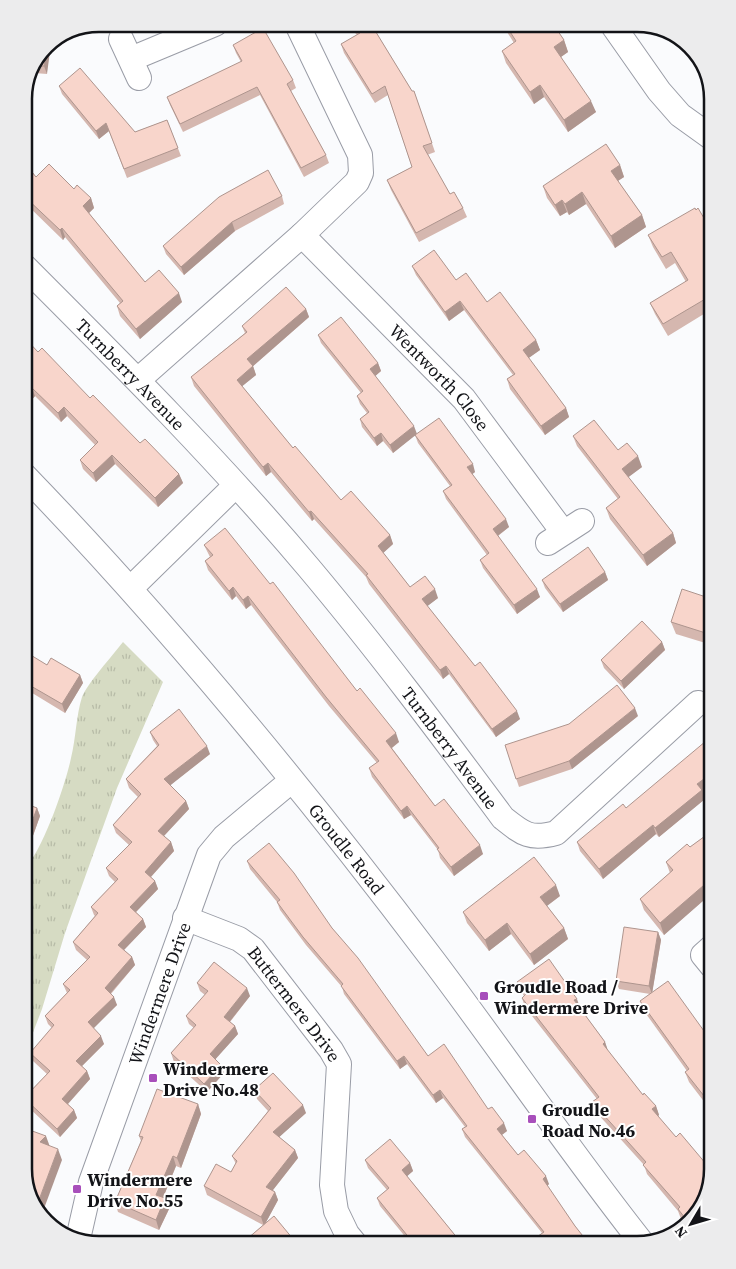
<svg xmlns="http://www.w3.org/2000/svg" width="736" height="1269" font-family="'Source Serif 4',serif">
  <style>
    .grass { fill: url(#grass-tufts) }
    .lines { fill: none; stroke-linecap: round; stroke-linejoin: round }
    .minor-casing { stroke: #999ca6; stroke-width: 26 }
    .minor { stroke: #fff; stroke-width: 24 }
    .wall { fill: #d5b7af }
    .shaded-wall { fill: #ae958e }
    .building { fill: #f8d5cb; stroke: #ae958e }
    .poi-dot { fill: #a84fbb; stroke: #fff; stroke-width: 2 }
    .labels { text-anchor: middle; dominant-baseline: central; stroke-width: 4; stroke-linejoin: round; paint-order: stroke }
    .street-label { font-size: 18px; fill: #131418; stroke: #fff }
    .poi-label { font-size: 18px; font-weight: bold; fill: #131418; stroke: #fff; text-anchor: start }
    .rim { fill: none; stroke: #131418; stroke-width: 2.5 }
  </style>
  <defs>
    <pattern id="grass-tufts" width="24" height="20" patternUnits="userSpaceOnUse" patternTransform="scale(1.25)"><rect width="24" height="20" fill="#d6dbc3"/><path d="M3 7l-1-3M5 7V3M7 7l1-3M15 17l-1-3M17 17v-4M19 17l1-3" fill="none" stroke="#b7bba7"/></pattern>
  </defs>
  <rect width="100%" height="100%" fill="#fafbfd"/>
  <path class="grass" d="M123,642L163,682L117,788L65,933L42,1009L24,1056V869C42,853 66,783 71,758C76,738 76,716 82,697C87,684 113,655 123,642Z"/>
  <g class="lines">
    <defs>
      <g id="minor">
        <path d="M612,24L659,91L680,115L712,138"/>
        <path d="M121,39L139,78"/>
        <path d="M131,59L215,24"/>
        <path id="s1" d="M302,235L464,399L563,532"/>
        <path id="s2" d="M24,266C121,363 220,462 309,568C377,649 440,733 503,818C523,834 530,840 556,833L698,703"/>
        <path d="M138,380L302,235L357,182L361,173L360,155L297,24"/>
        <path id="s3" d="M24,475C171,627 306,792 433,960C504,1054 570,1152 643,1244"/>
        <path d="M548,543L582,521"/>
        <path d="M131,588L235,486"/>
        <path id="s4" d="M185,918L239,939L253,949L331,1050L339,1064L332,1185L336,1211L347,1234L356,1245"/>
        <path d="M712,966L703,955L712,947"/>
        <path id="s5" d="M78,1239L91,1182L209,855L224,837L291,781"/>
      </g>
    </defs>
    <use href="#minor" class="minor-casing"/>
    <use href="#minor" class="minor"/>
  </g>
  <g class="wall">
    <path d="M347,24H371L412,91H414L435,152L427,155L450,194L463,208L467,217L419,242L391,190L387,180L412,167L388,95L375,103L344,53L341,44L357,35Z"/>
    <path d="M502,24H553L564,40L568,52L561,57L596,112L568,132L544,97L534,104L506,63L502,51L514,43Z"/>
    <path d="M233,45L293,80L296,88L291,91L326,155L329,163L304,177L260,95L183,132L170,105L167,97L241,62L236,53Z"/>
    <path d="M46,46L47,74L34,73Z"/>
    <path d="M59,86L135,132L167,120L181,156L127,178L109,131L99,139L62,94Z"/>
    <path d="M24,162L36,177L74,189L91,198L94,208L89,213L145,282L182,302L140,339L120,316L117,306L120,303L65,237L63,240L24,202Z"/>
    <path d="M620,165L624,177L618,181L642,215L646,227L615,248L586,204L569,215L567,212L560,216L547,198L543,186Z"/>
    <path d="M282,196L284,204L235,231L184,275L166,254L163,246Z"/>
    <path d="M711,230L712,233V309L668,336L655,314L650,303L686,282L675,263L666,269L653,247L648,235Z"/>
    <path d="M412,266L456,280L487,302L536,340L540,350L528,358L566,408L569,417L545,435L510,389L507,379L513,375L464,310L449,321L416,275Z"/>
    <path d="M306,309L309,317L253,366L256,375L242,386L293,448L341,500L390,535L393,544L383,553L410,587L438,598L427,606L475,666L520,719L496,737L449,674L443,679L369,584L366,577L314,519L312,521L271,472L266,476L194,386L191,377L245,333L242,326Z"/>
    <path d="M318,335L378,363L381,371L375,376L416,434L475,472L472,474L509,527L498,536L540,597L517,614L483,568L480,560L487,555L446,499L443,491L450,486L418,443L415,435L393,453L383,441L377,446L362,427L360,419L367,413L360,404L357,396L361,393L321,343Z"/>
    <path d="M24,337L38,352L140,443L179,474L183,483L158,507L115,464L96,482L83,469L80,460L95,445L67,416L61,422L35,396L27,405L24,402Z"/>
    <path d="M573,436L618,450L642,467L628,477L673,533L676,543L647,566L610,519L606,508L618,499L577,446Z"/>
    <path d="M204,545L357,691L399,742L392,748L435,806L483,854L454,876L440,858L438,850L411,815L404,819L372,777L369,768L377,763L329,706L251,605L246,609L236,596L232,600L208,570L205,561L210,557Z"/>
    <path d="M605,572L608,580L563,612L545,588L542,580Z"/>
    <path d="M712,599V645L676,634L671,622Z"/>
    <path d="M662,642L665,650L624,689L604,668L601,660Z"/>
    <path d="M24,656L47,665L80,675L83,683L65,713L24,688Z"/>
    <path d="M638,716L572,769L519,787L505,745Z"/>
    <path d="M150,732L210,754L170,785L186,801L189,809L164,836L171,842L174,851L151,877L155,881L158,889L136,912L143,919L146,927L124,950L132,957L135,965L111,994L117,1005L93,1028L104,1044L82,1066L87,1071L90,1079L68,1104L74,1110L77,1118L60,1137L27,1106L24,1098L47,1074L33,1061L30,1053L52,1028L48,1024L45,1016L67,993L63,984L87,960L76,950L73,942L95,916L94,915L91,907L115,882L109,876L106,868L129,845L116,833L113,825L138,797L129,788L126,779L157,746L153,740Z"/>
    <path d="M703,792L705,799L659,837L656,834L603,879L580,851L577,842L626,808Z"/>
    <path d="M24,803L37,808L40,816L30,844L24,842Z"/>
    <path d="M712,831V893L664,935L644,910L640,899L670,873L666,862L690,847Z"/>
    <path d="M247,861L332,928L428,1056L488,1109L507,1131L502,1135L518,1155L549,1184L547,1186L575,1226L590,1245H536L534,1239L542,1233L465,1137L462,1129L465,1127L443,1098L436,1103L407,1064L400,1069L344,994L342,987L306,945L280,910L277,902L250,869Z"/>
    <path d="M560,896L547,906L564,928L568,939L534,965L511,934L489,951L467,923L463,912Z"/>
    <path d="M658,932L661,940L652,993L704,1031L712,1036V1112L689,1082L685,1072L687,1071L644,1011L640,1001L650,994L619,989L616,981Z"/>
    <path d="M517,982L580,1008L605,1042L608,1051L643,1095L656,1106L659,1115L658,1116L700,1211L685,1224L681,1219L678,1211L647,1174L644,1165L596,1112L592,1102L597,1099L525,1007L522,998L524,996L521,991Z"/>
    <path d="M197,983L250,996L230,1022L235,1026L238,1034L215,1059L221,1065L224,1073L207,1092L174,1062L171,1053L194,1028L189,1024L186,1016L205,995L200,991Z"/>
    <path d="M254,1090L306,1113L279,1137L295,1150L298,1158L273,1190L275,1192L278,1200L265,1224L298,1245H249L247,1239L263,1225L207,1195L204,1186L231,1172L236,1164L232,1156L268,1111L257,1099Z"/>
    <path d="M198,1104L201,1114L181,1168L176,1166L163,1198L169,1209L159,1230L118,1212L115,1202L141,1141L139,1136Z"/>
    <path d="M365,1160L410,1163L413,1171L407,1176L463,1245H412L380,1206L377,1198L387,1190L368,1168Z"/>
  </g>
  <g class="shaded-wall">
    <path d="M564,40L568,52L558,59L554,47Z"/>
    <path d="M51,44L47,74L44,66L47,46Z"/>
    <path d="M540,85L544,97L534,104L530,92Z"/>
    <path d="M591,101L596,112L568,132L564,120Z"/>
    <path d="M106,123L109,131L99,139L96,131Z"/>
    <path d="M620,165L624,177L616,182L611,171Z"/>
    <path d="M582,192L586,204L569,215L565,204Z"/>
    <path d="M91,198L94,208L86,216L83,206Z"/>
    <path d="M562,200L567,212L560,216L555,205Z"/>
    <path d="M642,215L646,227L615,248L611,236Z"/>
    <path d="M232,222L235,231L184,275L181,267Z"/>
    <path d="M62,228L65,237L63,240L60,230Z"/>
    <path d="M179,293L182,302L140,339L136,329Z"/>
    <path d="M460,301L464,310L449,321L445,312Z"/>
    <path d="M306,309L309,317L251,368L247,359Z"/>
    <path d="M536,340L540,350L526,360L523,350Z"/>
    <path d="M378,363L381,371L373,378L370,369Z"/>
    <path d="M253,366L256,375L240,388L237,380Z"/>
    <path d="M32,388L35,396L27,405L24,396Z"/>
    <path d="M64,407L67,416L61,422L58,413Z"/>
    <path d="M566,408L569,417L545,435L541,426Z"/>
    <path d="M414,426L417,434L393,453L390,445Z"/>
    <path d="M381,433L383,441L377,446L374,438Z"/>
    <path d="M112,455L115,464L96,482L93,473Z"/>
    <path d="M638,456L642,467L626,479L622,469Z"/>
    <path d="M268,463L271,472L266,476L263,467Z"/>
    <path d="M473,464L475,472L470,476L467,467Z"/>
    <path d="M179,474L183,483L158,507L155,498Z"/>
    <path d="M311,511L314,519L312,521L309,512Z"/>
    <path d="M506,519L509,527L496,537L493,529Z"/>
    <path d="M673,533L676,543L647,566L643,555Z"/>
    <path d="M390,535L393,544L381,555L378,546Z"/>
    <path d="M605,572L608,580L563,612L560,604Z"/>
    <path d="M233,587L236,596L232,600L229,591Z"/>
    <path d="M435,589L438,598L425,608L422,599Z"/>
    <path d="M537,589L540,597L517,614L514,605Z"/>
    <path d="M248,596L251,605L246,609L243,600Z"/>
    <path d="M662,642L665,650L624,689L621,681Z"/>
    <path d="M446,666L449,674L443,679L440,670Z"/>
    <path d="M80,675L83,683L65,713L62,704Z"/>
    <path d="M635,708L638,716L572,769L569,761Z"/>
    <path d="M517,711L520,719L496,737L492,729Z"/>
    <path d="M396,733L399,742L389,750L386,741Z"/>
    <path d="M207,746L210,754L167,788L164,779Z"/>
    <path d="M712,773V784L703,792L705,799L659,837L655,828L697,784Z"/>
    <path d="M186,801L189,809L161,839L158,831Z"/>
    <path d="M407,806L411,815L404,819L401,811Z"/>
    <path d="M37,808L40,816L30,844L27,836Z"/>
    <path d="M653,825L656,834L603,879L599,869Z"/>
    <path d="M171,842L174,851L148,880L145,872Z"/>
    <path d="M480,845L483,854L454,876L451,867Z"/>
    <path d="M711,879L712,882V893L664,935L660,923Z"/>
    <path d="M155,881L158,889L133,915L130,907Z"/>
    <path d="M556,885L560,896L544,908L540,897Z"/>
    <path d="M143,919L146,927L121,953L118,945Z"/>
    <path d="M507,923L511,934L489,951L485,940Z"/>
    <path d="M564,928L568,939L534,965L530,954Z"/>
    <path d="M658,932L661,940L652,994L649,986Z"/>
    <path d="M132,957L135,965L108,996L105,988Z"/>
    <path d="M247,988L250,996L227,1025L224,1017Z"/>
    <path d="M114,997L117,1005L91,1031L88,1022Z"/>
    <path d="M577,999L580,1008L574,1000Z"/>
    <path d="M235,1026L238,1034L213,1062L210,1054Z"/>
    <path d="M101,1036L104,1044L79,1069L76,1061Z"/>
    <path d="M605,1042L608,1051L603,1044Z"/>
    <path d="M404,1056L407,1064L400,1069L397,1061Z"/>
    <path d="M221,1065L224,1073L207,1092L204,1084Z"/>
    <path d="M87,1071L90,1079L65,1107L62,1099Z"/>
    <path d="M440,1090L443,1098L436,1103L433,1095Z"/>
    <path d="M198,1104L201,1114L181,1168L177,1158Z"/>
    <path d="M303,1105L306,1113L276,1140L273,1132Z"/>
    <path d="M656,1106L659,1115L656,1118L652,1109Z"/>
    <path d="M74,1110L77,1118L60,1137L57,1129Z"/>
    <path d="M504,1123L507,1131L499,1137L497,1129Z"/>
    <path d="M46,1136L50,1147L40,1142Z"/>
    <path d="M58,1149L62,1160L42,1214L36,1208Z"/>
    <path d="M295,1150L298,1158L269,1195L266,1187Z"/>
    <path d="M173,1156L176,1166L160,1205L156,1195Z"/>
    <path d="M410,1163L413,1171L405,1178L402,1170Z"/>
    <path d="M546,1176L549,1184L546,1187L543,1179Z"/>
    <path d="M275,1192L278,1200L264,1226L261,1217Z"/>
    <path d="M165,1198L169,1209L159,1230L156,1220Z"/>
    <path d="M150,1238L152,1245H147Z"/>
  </g>
  <g class="building">
    <path d="M352,24H371L412,91H414L432,143L423,146L450,194L454,192L463,208L416,233L387,180L412,167L385,86L372,94L341,44L360,33Z"/>
    <path d="M505,24H553L564,40L554,47L591,101L564,120L540,85L530,92L502,51L516,41Z"/>
    <path d="M263,28L293,80L287,84L326,155L301,168L257,87L180,124L167,97L242,61L233,45Z"/>
    <path d="M46,46L44,66H37Z"/>
    <path d="M80,68L135,132L167,120L178,148L124,169L106,123L96,131L59,86Z"/>
    <path d="M606,144L620,165L611,171L642,215L611,236L582,192L565,204L562,200L555,205L543,186Z"/>
    <path d="M24,162L36,177L49,164L74,189L77,185L91,198L83,206L145,282L159,270L179,293L136,329L117,306L123,301L62,228L60,230L24,196Z"/>
    <path d="M268,170L282,196L232,222L181,267L163,246L219,197Z"/>
    <path d="M695,208L696,210L698,208L711,230L709,231L712,237V295L663,324L650,303L688,280L671,252L662,257L648,235Z"/>
    <path d="M434,250L456,280L466,273L487,302L500,292L536,340L523,350L566,408L541,426L507,379L515,374L460,301L445,312L412,266Z"/>
    <path d="M286,287L306,309L247,359L253,366L237,380L293,448L295,446L341,500L351,491L390,535L378,546L410,587L425,576L435,589L422,599L475,666L480,662L517,711L492,729L446,666L440,670L366,575L368,574L311,511L309,512L268,463L263,467L191,377L247,332L242,326Z"/>
    <path d="M341,317L378,363L370,369L414,426L390,445L381,433L374,438L360,419L369,412L357,396L363,391L318,335Z"/>
    <path d="M24,337L38,352L42,348L90,398L93,395L140,443L145,439L179,474L155,498L112,455L93,473L80,460L98,442L64,407L58,413L32,388L24,396Z"/>
    <path d="M712,337V344L709,338Z"/>
    <path d="M439,418L473,464L467,467L506,519L493,529L537,589L514,605L480,560L489,553L443,491L452,485L415,435Z"/>
    <path d="M594,420L618,450L627,443L638,456L622,469L673,533L643,555L606,508L620,497L573,436Z"/>
    <path d="M225,528L270,584L273,582L357,691L360,688L396,733L386,741L435,806L444,799L480,845L451,867L437,849L439,848L407,806L401,811L369,768L379,761L326,697L248,596L243,600L233,587L229,591L205,561L213,555L204,545Z"/>
    <path d="M588,547L605,572L560,604L542,580Z"/>
    <path d="M682,589L712,599V635L671,622Z"/>
    <path d="M642,621L662,642L621,681L601,660Z"/>
    <path d="M29,654L47,665L51,658L80,675L62,704L24,682V656L26,657Z"/>
    <path d="M617,685L635,708L569,761L516,779L505,745L569,724Z"/>
    <path d="M179,709L207,746L164,779L186,801L158,831L171,842L145,872L155,881L130,907L143,919L118,945L132,957L105,988L114,997L88,1022L101,1036L76,1061L87,1071L62,1099L74,1110L57,1129L24,1098L50,1071L30,1053L54,1025L45,1016L70,990L63,984L90,957L73,942L98,913L91,907L118,879L106,868L132,842L113,825L141,794L126,779L159,745L150,732Z"/>
    <path d="M712,736V773L697,784L702,790L655,828L653,825L599,869L577,842L623,804L626,808Z"/>
    <path d="M24,803L37,808L27,836L24,835Z"/>
    <path d="M712,831V881L711,879L660,923L640,899L673,870L666,862L687,844L690,847Z"/>
    <path d="M269,843L294,873L332,928L358,958L428,1056L444,1044L488,1109L492,1107L504,1123L497,1129L518,1155L524,1150L546,1176L543,1179L575,1226L590,1245H538L534,1239L544,1232L462,1129L467,1126L440,1090L433,1095L404,1056L397,1061L341,986L343,984L303,937L277,902L280,900L247,861Z"/>
    <path d="M534,857L556,885L540,897L564,928L530,954L507,923L485,940L463,912Z"/>
    <path d="M624,927L658,932L649,986L616,981Z"/>
    <path d="M549,959L577,999L574,1000L605,1042L603,1044L643,1095L644,1093L656,1106L652,1109L676,1137L680,1133L712,1171L700,1211L688,1222L678,1209L680,1207L643,1165L646,1162L592,1102L599,1097L522,998L526,994L517,982Z"/>
    <path d="M214,962L247,988L224,1017L235,1026L210,1054L221,1065L204,1084L171,1053L196,1025L186,1016L208,991L197,983Z"/>
    <path d="M668,981L704,1031L707,1029L712,1036V1106L685,1072L689,1069L640,1001Z"/>
    <path d="M273,1073L303,1105L273,1132L295,1150L266,1187L275,1192L261,1217L204,1186L216,1164L231,1172L237,1161L232,1156L271,1108L254,1090Z"/>
    <path d="M157,1089L198,1104L177,1158L173,1156L156,1195L165,1198L156,1220L115,1202L143,1137L139,1136Z"/>
    <path d="M24,1128L46,1136L40,1142L58,1149L36,1208L31,1203L24,1169Z"/>
    <path d="M390,1139L410,1163L402,1170L463,1245H415L377,1198L389,1188L365,1160Z"/>
    <path d="M274,1216L298,1245H252L247,1239Z"/>
    <path d="M150,1238L147,1245H135Z"/>
  </g>
  <g class="poi-dot">
    <rect x="479" y="991" width="10" height="10" rx="2.5"/>
    <rect x="148" y="1073" width="10" height="10" rx="2.5"/>
    <rect x="527" y="1114" width="10" height="10" rx="2.5"/>
    <rect x="72" y="1184" width="10" height="10" rx="2.5"/>
  </g>
  <g class="labels">
    <g class="street-label">
      <text stroke="none"><textPath href="#s2" startOffset="152">Turnberry Avenue</textPath></text>
      <text stroke="none"><textPath href="#s1" startOffset="198">Wentworth Close</textPath></text>
      <text stroke="none"><textPath href="#s2" startOffset="644">Turnberry Avenue</textPath></text>
      <text stroke="none"><textPath href="#s3" startOffset="494">Groudle Road</textPath></text>
      <text stroke="none"><textPath href="#s5" startOffset="259">Windermere Drive</textPath></text>
      <text stroke="none"><textPath href="#s4" startOffset="144">Buttermere Drive</textPath></text>
    </g>
    <g class="poi-label">
      <text x="494" y="986">Groudle Road /<tspan x="494" dy="21">Windermere Drive</tspan></text>
      <text x="163" y="1068">Windermere<tspan x="163" dy="21">Drive No.48</tspan></text>
      <text x="542" y="1109">Groudle<tspan x="542" dy="21">Road No.46</tspan></text>
      <text x="87" y="1179">Windermere<tspan x="87" dy="21">Drive No.55</tspan></text>
    </g>
  </g>
  <path d="M0 0H736V1269H0ZM99 32H637A67 67 0 0 1 704 99V1169A67 67 0 0 1 637 1236H99A67 67 0 0 1 32 1169V99A67 67 0 0 1 99 32Z" fill="#ececed" fill-rule="evenodd"/>
  <path class="rim" d="M99 32H637A67 67 0 0 1 704 99V1169A67 67 0 0 1 637 1236H99A67 67 0 0 1 32 1169V99A67 67 0 0 1 99 32Z"/>
  <g transform="translate(691 1224) rotate(232)" stroke="#ffffff" stroke-width="4" paint-order="stroke">
  <path d="M0-4L9 19L0 12L-9 19Z" fill="#131418"/>
  <text y="-8" font-size="14" font-weight="bold" text-anchor="middle" fill="#131418">N</text>
  </g>
</svg>
